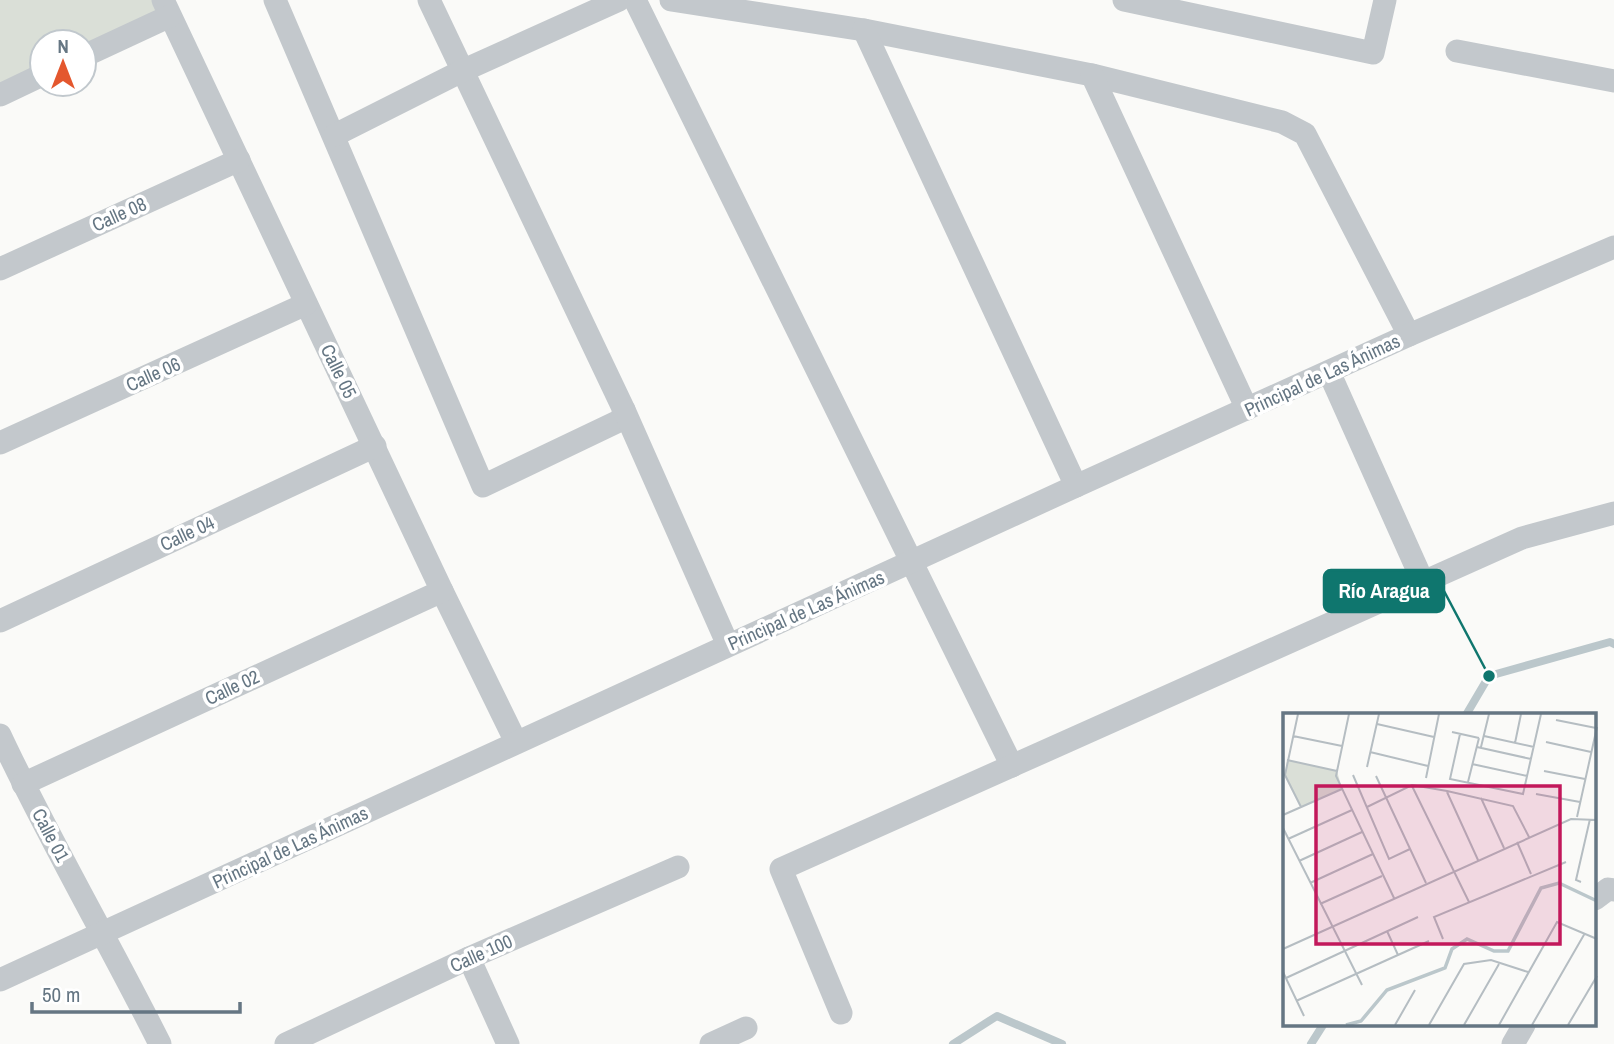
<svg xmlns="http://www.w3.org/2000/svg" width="1614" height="1044" font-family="'Archivo Narrow',sans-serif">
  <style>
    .green { fill: #dadfd7 }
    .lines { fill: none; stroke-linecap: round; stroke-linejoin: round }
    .stream { stroke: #bbc7cb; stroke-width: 8 }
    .street { stroke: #c3c8cc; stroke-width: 23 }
    .labels { text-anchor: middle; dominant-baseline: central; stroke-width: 7; stroke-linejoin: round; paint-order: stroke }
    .street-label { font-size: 19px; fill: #657683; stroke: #fff }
    .inset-river { fill: none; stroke: #bbc7cb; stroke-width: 3.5 }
    .inset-road { fill: none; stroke: #b5bdc2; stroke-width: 2 }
    .view { fill: #c2185b; fill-opacity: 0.15; stroke: #c2185b; stroke-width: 3.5 }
    .inset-edge { fill: none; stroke: #657683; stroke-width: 3.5 }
    .leader { fill: none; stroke: #0f766e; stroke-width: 2.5 }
    .callout-dot { fill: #0f766e; stroke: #fff; stroke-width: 2.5 }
    .callout { fill: #0f766e; stroke: #0f766e; stroke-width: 2.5 }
    .callout-label { font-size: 21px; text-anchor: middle; font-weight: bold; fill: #fff }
  </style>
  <rect width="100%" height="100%" fill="#fafaf8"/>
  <path class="green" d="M0,0H163L170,16L84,56V42H42V75L0,95Z"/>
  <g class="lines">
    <g class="stream">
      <path d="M1466,715L1489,676L1610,642L1614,644"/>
      <path d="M953,1044L997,1016L1062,1044"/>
      <path d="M1311,1044L1323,1025"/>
    </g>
    <g class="street">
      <path d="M163,0L442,591L516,742"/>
      <path d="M275,0L483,486L621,420L624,410"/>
      <path d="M429,0L624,410L728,645"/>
      <path d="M635,0L1012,766"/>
      <path d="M671,0L864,30L1092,75L1282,122L1305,134L1409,335"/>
      <path d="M1124,0L1373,53L1385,0"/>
      <path d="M864,30L1076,486"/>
      <path d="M1457,51L1614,81"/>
      <path d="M84,56L170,16"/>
      <path d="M1092,75L1247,409"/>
      <path d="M0,95L42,75"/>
      <path d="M335,135L462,71L619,0"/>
      <path d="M0,269L239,160"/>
      <path d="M1329,372L1423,582"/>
      <path d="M0,443L306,304"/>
      <path d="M0,621L375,446"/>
      <path d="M0,735C49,840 108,940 160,1044"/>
      <path d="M23,784L442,591"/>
      <path d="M1595,899L1608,889L1614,890"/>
      <path d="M469,958L508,1044"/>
      <path d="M0,980L1076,486L1409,335L1614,247"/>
      <path d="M841,1013L781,869L1522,538L1614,513"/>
      <path d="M286,1044L469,958L678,867"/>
      <path d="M711,1044L746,1028"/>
      <path d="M1513,1044L1524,1025"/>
    </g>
  </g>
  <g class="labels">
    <g class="street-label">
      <text transform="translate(119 214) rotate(-24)">Calle 08</text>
      <text transform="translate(339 371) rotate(64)">Calle 05</text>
      <text transform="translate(153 374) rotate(-24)">Calle 06</text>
      <text transform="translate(1322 375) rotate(-25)">Principal de Las Ánimas</text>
      <text transform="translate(187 533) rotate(-25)">Calle 04</text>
      <text transform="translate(806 610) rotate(-24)">Principal de Las Ánimas</text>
      <text transform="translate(232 687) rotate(-25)">Calle 02</text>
      <text transform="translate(51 835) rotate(62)">Calle 01</text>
      <text transform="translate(290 847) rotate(-25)">Principal de Las Ánimas</text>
      <text transform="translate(481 953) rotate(-24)">Calle 100</text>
    </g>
  </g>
  <g transform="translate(1283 713)">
    <rect width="313" height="313" fill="#fafaf8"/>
    <path d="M4,47L54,58L59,76L18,94L2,62Z" fill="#dadfd7"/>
    <path class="inset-river" d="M63,312L78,308L104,277L162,255L169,236L184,226L211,238H225L258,175L276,170L314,188"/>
    <path class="inset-road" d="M15,1L2,62L18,94M66,1L53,63L111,185M273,7L313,15M94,11L151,24M169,19L196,25M177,21L167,66L240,81L258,1M10,23L59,33M201,23L251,34M263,29L308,39M232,30L238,1M194,34L248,46M198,34L206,1M87,39L145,53M4,47L54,58M189,51L244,63M84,54L96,1M261,58L302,66M70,62L106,146L127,136M93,63L143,170M143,65L156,1M185,69L196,25M129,73L186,189M164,79L195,147M253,81L297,89M198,85L221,135M84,94L129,72L164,78L230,93L246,124M0,102L59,76M294,104L314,14M0,115L79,272M5,126L69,97M234,129L248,161M16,148L79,119M298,169L293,167L307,106M27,170L90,141M37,191L99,163M104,218L115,242M160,226L151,204L283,149M0,236L288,106L314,107M0,259L21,303M3,265L135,204M13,288L146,228M112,312L132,277M146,312L181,251L208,247L245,259M181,312L216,251M216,312L274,209L314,226M249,312L302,220M285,312L314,263"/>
    <path class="view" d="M33,73H277V231H33Z"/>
    <rect width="313" height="313" class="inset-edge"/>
  </g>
  <path class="leader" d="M1489 676L1444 591"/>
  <circle class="callout-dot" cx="1489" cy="676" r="7"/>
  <rect class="callout" x="1324" y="570" width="120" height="42" rx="7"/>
  <g class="callout-label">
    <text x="1384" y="598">Río Aragua</text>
  </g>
  <g transform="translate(63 63)"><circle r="33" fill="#ffffff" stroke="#c1c8cd" stroke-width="2"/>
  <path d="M0-5L12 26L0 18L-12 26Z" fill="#e4572e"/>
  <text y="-10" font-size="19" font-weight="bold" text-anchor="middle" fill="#657683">N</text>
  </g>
  <path d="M32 1002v10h208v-10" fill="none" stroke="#657683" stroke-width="3.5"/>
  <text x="42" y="1002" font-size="21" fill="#657683" stroke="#ffffff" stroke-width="5" paint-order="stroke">50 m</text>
</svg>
